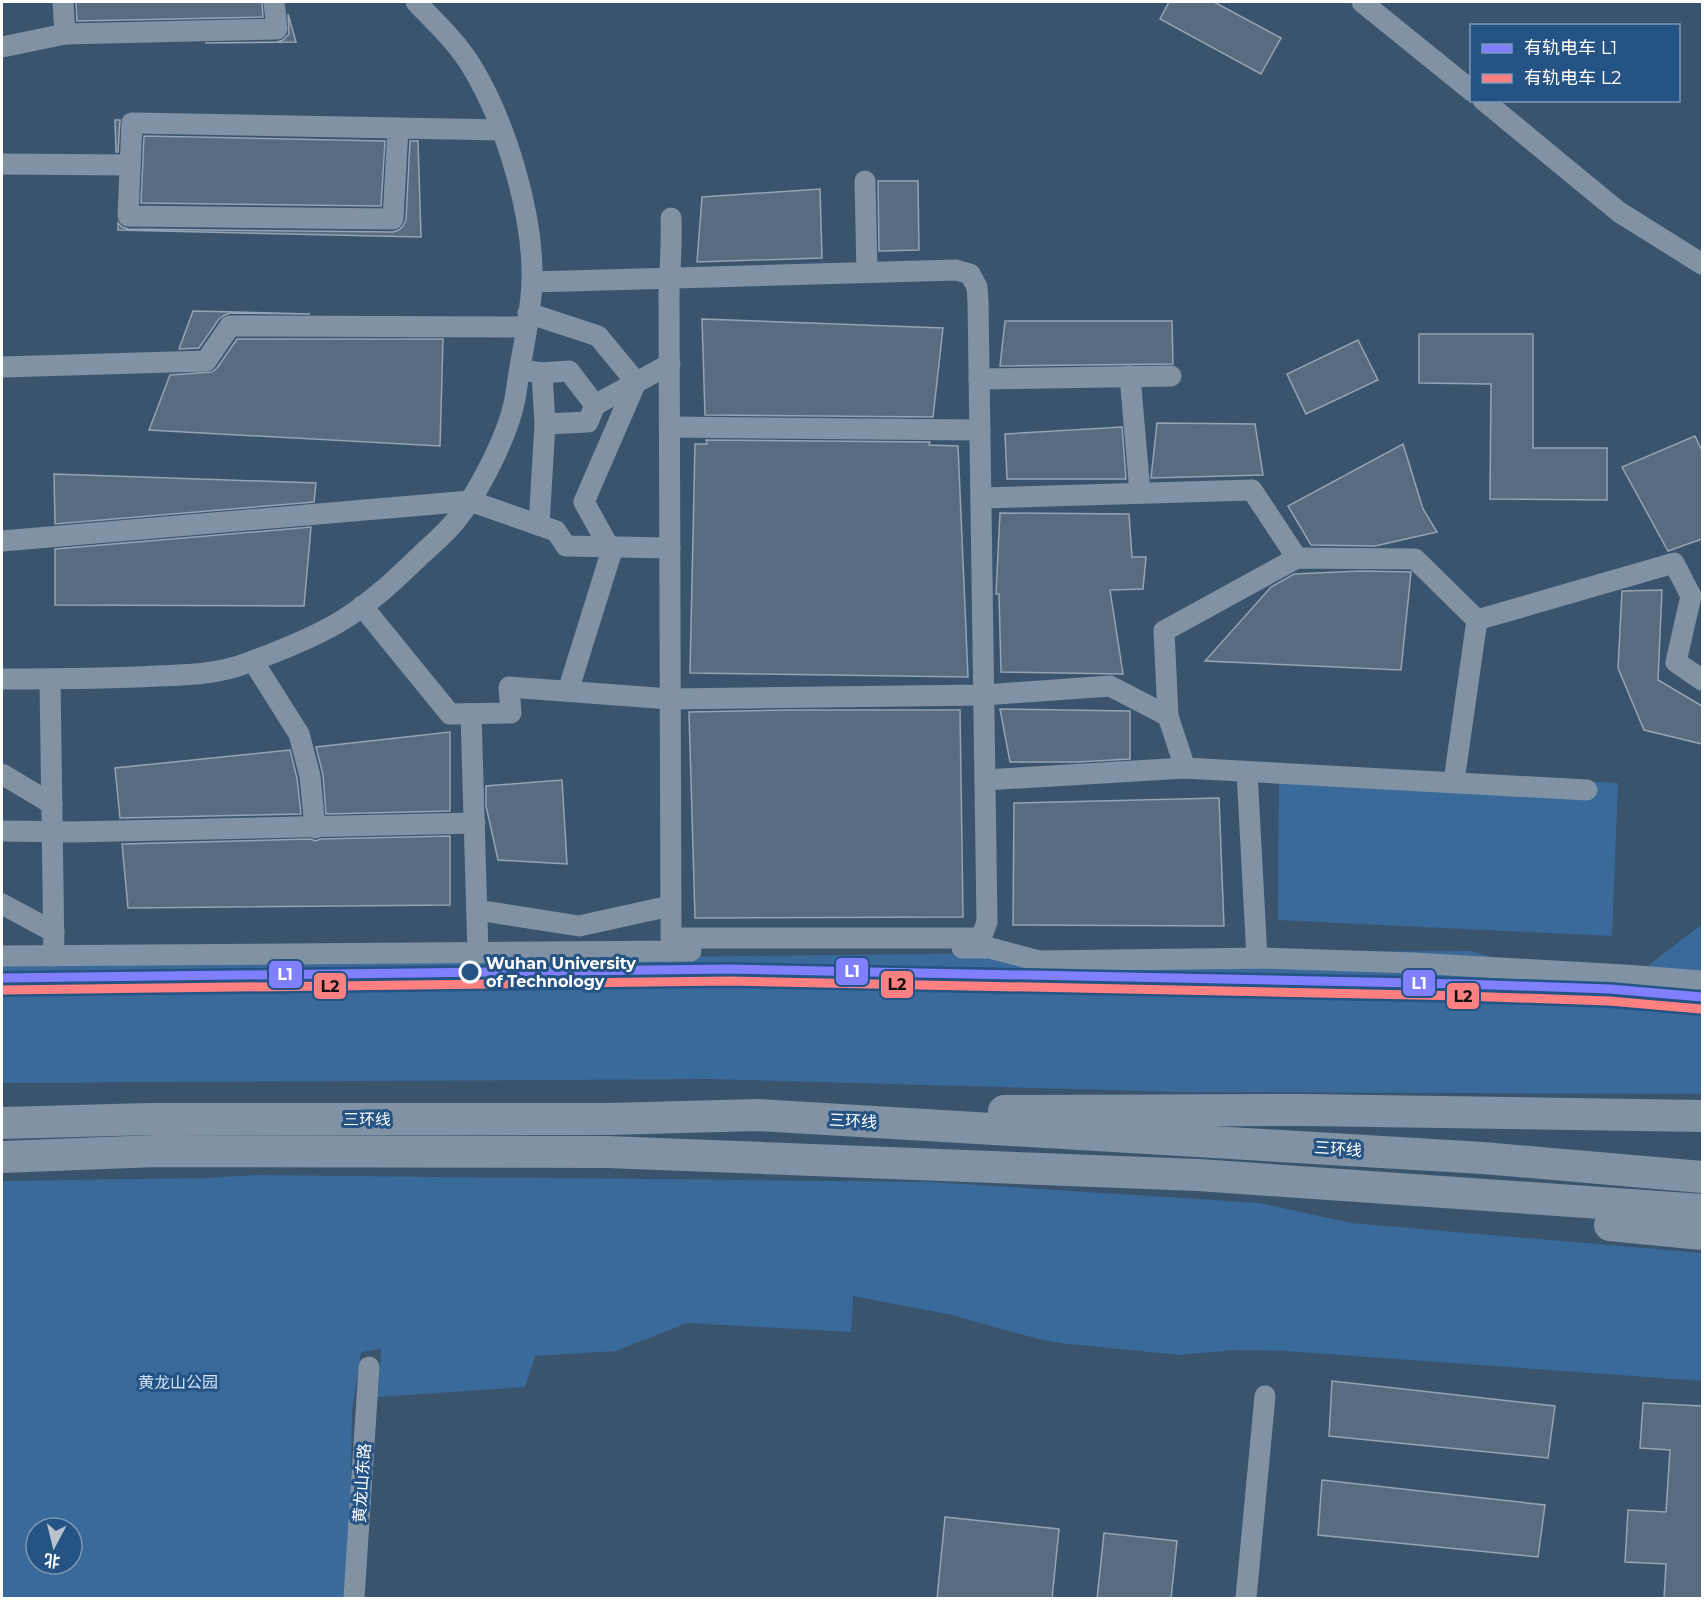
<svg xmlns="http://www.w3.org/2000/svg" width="1704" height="1600" font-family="Montserrat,'Noto Sans SC',sans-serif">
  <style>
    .green { fill: #396a99; fill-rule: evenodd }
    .building { fill: #586c80; stroke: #95a3b2; stroke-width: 1.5 }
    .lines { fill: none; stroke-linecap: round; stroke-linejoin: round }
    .minor { stroke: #8192a4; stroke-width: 21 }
    .highway { stroke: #8192a4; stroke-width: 32 }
    .tram-1-casing { stroke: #255384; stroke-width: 14 }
    .tram-2-casing { stroke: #255384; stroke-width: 14 }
    .tram-1 { stroke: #8080ff; stroke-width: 9 }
    .tram-2 { stroke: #ff8080; stroke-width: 9 }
    .stop-dot { fill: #255384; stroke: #fff; stroke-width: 3 }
    .labels { text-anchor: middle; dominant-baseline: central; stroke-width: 6; stroke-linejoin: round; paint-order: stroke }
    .stop-label { font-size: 16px; font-weight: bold; fill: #fff; stroke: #255384; text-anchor: start }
    .street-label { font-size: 16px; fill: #fff; stroke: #255384 }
    .park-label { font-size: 16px; fill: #d2e4f6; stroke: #255384 }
    .line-badge { stroke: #255384; stroke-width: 2 }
    .badge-label { font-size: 16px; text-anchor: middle; font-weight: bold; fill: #fff }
    .pale-badge-label { font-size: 16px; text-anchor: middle; font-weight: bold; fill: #111 }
  </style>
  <rect width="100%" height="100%" fill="#3b546e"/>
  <g class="green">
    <path d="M1279,766L1618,783L1612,936L1278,920Z"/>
    <path d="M1702,924V1094L1182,1092L710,1079L2,1083V965L1003,953L1471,951L1529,968L1600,1003Z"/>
    <path d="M257,1175L930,1182L1260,1203L1351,1223L1702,1253V1381L1285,1351L1233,1350L1180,1355L1060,1343L1038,1339L952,1315L853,1296L851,1332L687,1323L616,1351L535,1356L525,1387L378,1397L381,1349L361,1352L352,1411L350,1512L345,1598H2V1181L207,1178ZM36,1528H72V1564H36Z"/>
  </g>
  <g class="building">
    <path d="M76,2H262L263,17L77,21Z"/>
    <path d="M1169,2H1214L1281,38L1261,74L1160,19Z"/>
    <path d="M288,14L296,42L205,43L277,42L283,40L289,34Z"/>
    <path d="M115,120H120L118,152H116Z"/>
    <path d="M144,136L385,141L381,206L141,203Z"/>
    <path d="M410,141H418L421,237L118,230V223L122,227L128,229L393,232L399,230L403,226L406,220Z"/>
    <path d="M878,181H918L919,250L879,251Z"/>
    <path d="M820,189L822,258L697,262L702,197Z"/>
    <path d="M193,311L310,314L230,313L225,315L219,319L199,348L179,349Z"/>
    <path d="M702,319L943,328L933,417L705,415Z"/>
    <path d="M1005,321H1172L1173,364L1000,366Z"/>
    <path d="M1419,334H1533V448H1607V500L1490,499L1491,384L1419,383Z"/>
    <path d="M237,339H443L440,446L149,430L170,375L212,372L217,368Z"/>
    <path d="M1358,340L1378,380L1306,414L1287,374Z"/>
    <path d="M1157,423L1255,424L1263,475L1151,478Z"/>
    <path d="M1122,427L1126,479H1007L1005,434Z"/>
    <path d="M1695,436L1702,451V539L1668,551L1622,467Z"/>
    <path d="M706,440L930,442L929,445L958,446L968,677L690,673L695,444H707Z"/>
    <path d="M1403,444L1423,509L1437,532L1375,546L1311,545L1288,506Z"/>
    <path d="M54,474L316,483L314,502L55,524Z"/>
    <path d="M1000,513L1129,514L1132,557H1146L1143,589L1110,590L1123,674L1001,672L999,594H996Z"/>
    <path d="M311,527L304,606L55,605V549Z"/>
    <path d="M1360,571L1411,572L1401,670L1205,661L1271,587L1294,574Z"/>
    <path d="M1662,590L1658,680L1702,706V744L1644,730L1618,668L1622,591Z"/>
    <path d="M1000,709L1130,711V759L1077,762H1010Z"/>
    <path d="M782,710H960L963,917L695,918L689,712Z"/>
    <path d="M450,732V811L326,814L323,775L316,747Z"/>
    <path d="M290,750L297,778L301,814L120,818L115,768Z"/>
    <path d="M562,780L567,864L498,860L486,806V786Z"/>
    <path d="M1219,798L1224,926L1013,925L1014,803Z"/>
    <path d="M450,836V905L128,908L122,844L310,839L316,841L320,839Z"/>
    <path d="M1332,1381L1555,1406L1548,1458L1329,1436Z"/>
    <path d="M1643,1403L1702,1406V1599H1664L1666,1564L1625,1562L1628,1510L1666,1512L1670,1450L1640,1448Z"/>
    <path d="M1322,1480L1545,1505L1538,1557L1318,1535Z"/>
    <path d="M945,1517L1059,1529L1052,1599H937Z"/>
    <path d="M1104,1533L1177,1541L1171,1599H1097Z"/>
  </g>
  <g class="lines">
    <g class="minor">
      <path d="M63,2L65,34"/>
      <path d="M1362,2L1472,91"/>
      <path d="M2,47L65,34L277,29L274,2"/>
      <path d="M1483,100L1619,212L1702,264"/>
      <path d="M398,128L393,219L128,216L132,123L502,130"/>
      <path d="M2,164L129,165"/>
      <path d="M865,181L867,272"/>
      <path d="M532,282C674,278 815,273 956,270L970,274L977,287L978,301L987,922L981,938H671L669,293C670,268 672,243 671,218"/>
      <path d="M528,313L598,336L636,382L584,502L609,547"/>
      <path d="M2,367L206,361L230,326L527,327"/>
      <path d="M529,371L542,373L569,371L595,405"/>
      <path d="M1130,376L1140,493"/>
      <path d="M979,379L1171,376"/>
      <path d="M545,424L588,422L595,405L670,364"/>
      <path d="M670,427L980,430"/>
      <path d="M981,498L1252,490L1297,558"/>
      <path d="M539,525L545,424L542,373"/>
      <path d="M2,541L470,501L556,531L566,546L670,548"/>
      <path d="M362,606L450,714L511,713L509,687L670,699L984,695L1110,686L1168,716"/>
      <path d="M1477,620L1674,563L1691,596L1676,662L1702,680"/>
      <path d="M253,661L299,734L310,776L315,828"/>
      <path d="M2,679C53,679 105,679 157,676C188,675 219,674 247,663C277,652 308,640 336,624C368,606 396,579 423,553C435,542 447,532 457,519C480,490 508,435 515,399C517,388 518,378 520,367C525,339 531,310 532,282C534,216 506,123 472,67C457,42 436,23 416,2"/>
      <path d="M50,679L54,956"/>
      <path d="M568,691L613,547"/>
      <path d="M471,714L478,953"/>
      <path d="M1185,768L1168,716L1164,631L1297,558L1415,559L1477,620"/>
      <path d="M1247,772L1257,958"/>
      <path d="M2,774L52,804"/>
      <path d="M1455,774L1477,620"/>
      <path d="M985,780L1185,768L1587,790"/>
      <path d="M2,831L72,832L475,823"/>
      <path d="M2,904L54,932"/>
      <path d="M477,910L579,926L670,906"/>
      <path d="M962,948H990L1039,961L1266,958L1413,963L1624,975L1702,981"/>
      <path d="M2,956L691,951"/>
      <path d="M354,1598L369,1367"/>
      <path d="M1246,1598L1265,1396"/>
    </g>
    <g class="highway">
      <path d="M1004,1111L1304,1110L1702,1116"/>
      <path d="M2,1123L150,1119H608L758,1115L1483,1158L1702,1177"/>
      <path d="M2,1157L156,1151L607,1152L1198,1175L1702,1210"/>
      <path d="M1610,1225L1702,1234"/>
    </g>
    <defs>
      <path id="tram-1" d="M2,978L730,969L1463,984L1610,989L1702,997"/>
      <path id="tram-2" d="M2,990L730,981L1463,996L1609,1001L1701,1009"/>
    </defs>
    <use href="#tram-1" class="tram-1-casing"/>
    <use href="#tram-2" class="tram-2-casing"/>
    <use href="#tram-1" class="tram-1"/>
    <use href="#tram-2" class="tram-2"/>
  </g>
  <circle class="stop-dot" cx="470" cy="972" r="10"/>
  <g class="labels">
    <g class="stop-label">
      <text x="486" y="963">Wuhan University<tspan x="486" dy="18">of Technology</tspan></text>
    </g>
    <g class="street-label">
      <text x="367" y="1119">三环线</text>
      <text transform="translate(853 1121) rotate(3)">三环线</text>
      <text transform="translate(1338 1149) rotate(4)">三环线</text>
      <text transform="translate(362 1483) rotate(-86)">黄龙山东路</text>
    </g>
    <g class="park-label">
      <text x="178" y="1382">黄龙山公园</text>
    </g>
  </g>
  <g class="line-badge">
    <rect x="835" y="957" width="34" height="29" rx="6" fill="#8080ff"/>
    <rect x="268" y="960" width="35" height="29" rx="6" fill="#8080ff"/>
    <rect x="1402" y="969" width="34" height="28" rx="6" fill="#8080ff"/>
    <rect x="880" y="970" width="34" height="29" rx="6" fill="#ff8080"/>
    <rect x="313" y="972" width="34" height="28" rx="6" fill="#ff8080"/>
    <rect x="1446" y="982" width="34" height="28" rx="6" fill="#ff8080"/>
  </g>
  <g class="badge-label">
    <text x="852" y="977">L1</text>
    <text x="285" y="980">L1</text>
    <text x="1419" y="989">L1</text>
  </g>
  <g class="pale-badge-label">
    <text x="897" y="990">L2</text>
    <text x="330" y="992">L2</text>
    <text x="1463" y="1002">L2</text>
  </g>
  <rect width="1704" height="1600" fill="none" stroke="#ffffff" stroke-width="6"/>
  <rect x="1470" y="24" width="210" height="78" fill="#255384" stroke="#7c98b5" stroke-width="1.5"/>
  <rect x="1482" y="44" width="30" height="9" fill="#8080ff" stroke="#7c98b5" stroke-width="1.5"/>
  <text x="1524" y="54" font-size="18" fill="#ffffff">有轨电车 L1</text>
  <rect x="1482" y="74" width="30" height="9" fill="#ff8080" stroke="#7c98b5" stroke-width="1.5"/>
  <text x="1524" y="84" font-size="18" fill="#ffffff">有轨电车 L2</text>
  <g transform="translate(54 1546) rotate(187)"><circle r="28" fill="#255384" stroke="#7c98b5" stroke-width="1.5"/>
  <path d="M0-4.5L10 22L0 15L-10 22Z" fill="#bac3cc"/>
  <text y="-9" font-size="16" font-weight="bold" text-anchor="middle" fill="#ffffff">北</text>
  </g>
</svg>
